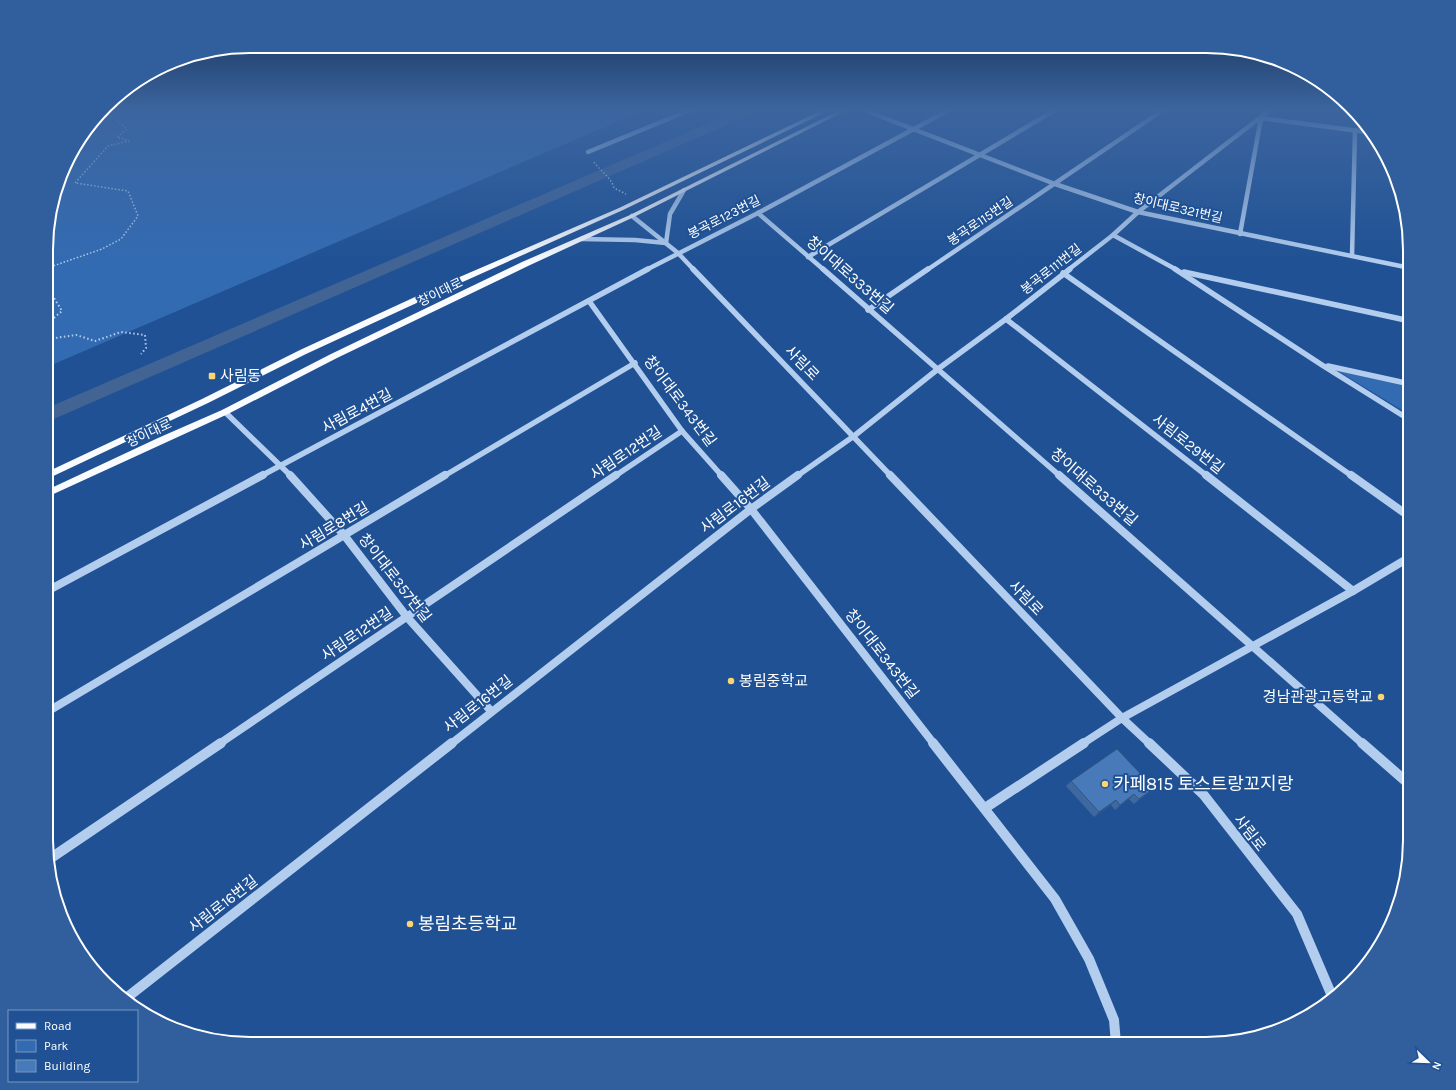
<svg xmlns="http://www.w3.org/2000/svg" width="1456" height="1090" font-family="Karla,'Noto Sans KR',sans-serif">
  <style>
    .green { fill: #336bb2 }
    .lines { fill: none; stroke-linecap: round; stroke-linejoin: round }
    .canal { fill: #416495; fill-rule: evenodd }
    .path-far1 { stroke: #b2cdee; stroke-width: 1.5; stroke-dasharray: 1.5 2; stroke-linecap: butt }
    .path { stroke: #b2cdee; stroke-width: 2; stroke-dasharray: 1.5 2.5; stroke-linecap: butt }
    .minor-far3 { stroke: #b2cdee; stroke-width: 4.5 }
    .minor-far2 { stroke: #b2cdee; stroke-width: 5.5 }
    .minor-far1 { stroke: #b2cdee; stroke-width: 8 }
    .minor { stroke: #b2cdee; stroke-width: 10 }
    .major { fill: #f9fbff; fill-rule: evenodd }
    .wall { fill: #3e69a0 }
    .shaded-wall { fill: #325582 }
    .building { fill: #487aba; stroke: #325582 }
    .poi-dot { fill: #fcd572; stroke: #1f5194; stroke-width: 1.5 }
    .labels { text-anchor: middle; dominant-baseline: central; stroke-width: 4; stroke-linejoin: round; paint-order: stroke }
    .far-street-label { font-size: 13px; fill: #fff; stroke: #1f5194 }
    .street-label { font-size: 15px; fill: #fff; stroke: #1f5194 }
    .poi-label { font-size: 15px; fill: #fff; stroke: #1f5194; text-anchor: start }
    .near-poi-label { font-size: 18px; fill: #fff; stroke: #1f5194; text-anchor: start }
    .rim { fill: none; stroke: #fff; stroke-width: 2 }
  </style>
  <rect width="100%" height="100%" fill="#1f5194"/>
  <g class="green">
    <path d="M104,110H644L47,367L48,223L73,148Z"/>
    <path d="M1338,371L1410,387V415Z"/>
  </g>
  <g class="lines">
    <path class="canal" d="M739,110H756L754,113L47,422V408Z"/>
    <g class="path-far1">
      <path d="M594,162C601,172 611,177 614,188L626,194"/>
      <path d="M49,270L50,267L102,249L121,239L138,216L128,191L75,183L108,146L129,141L117,137L127,129L106,112L110,110"/>
    </g>
    <g class="path">
      <path d="M48,271L49,269"/>
      <path d="M48,288L62,311L48,323"/>
      <path d="M48,339L76,335L95,341L121,332L145,335L146,348L141,354"/>
    </g>
    <g class="minor-far3">
      <path d="M864,110L1055,184L1138,212L1410,268"/>
      <path d="M588,152L690,110"/>
      <path d="M758,213L824,270"/>
      <path d="M632,216L678,253L694,270"/>
      <path d="M1240,234L1261,118L1367,132"/>
      <path d="M1113,235L1177,270"/>
      <path d="M581,239L635,240L666,243"/>
      <path d="M666,243L670,214L684,190"/>
      <path d="M1352,256L1355,130"/>
      <path d="M808,257L1055,110"/>
      <path d="M646,270L758,213L949,110"/>
      <path d="M927,270L1163,110"/>
      <path d="M1068,270L1113,235L1138,212L1270,110"/>
    </g>
    <g class="minor-far2">
      <path d="M693,269L891,476"/>
      <path d="M823,269L1060,476"/>
      <path d="M1175,269L1322,365L1410,420"/>
      <path d="M1184,272L1410,321"/>
      <path d="M1063,273L1352,476"/>
      <path d="M589,301L682,431L722,476"/>
      <path d="M868,310L928,269"/>
      <path d="M1006,319L1207,476"/>
      <path d="M1328,366L1410,384"/>
      <path d="M225,412L291,476"/>
      <path d="M261,476L648,269"/>
      <path d="M444,476L635,363"/>
      <path d="M615,476L682,431"/>
      <path d="M797,476L854,436L938,369L1006,319L1070,269"/>
    </g>
    <g class="minor-far1">
      <path d="M290,475L344,535L407,617L491,711"/>
      <path d="M721,475L751,509L934,744"/>
      <path d="M890,475L1122,718L1150,744"/>
      <path d="M1059,475L1363,744"/>
      <path d="M1206,475L1353,591"/>
      <path d="M1351,475L1410,517"/>
      <path d="M47,591L263,475"/>
      <path d="M47,712L445,475"/>
      <path d="M219,744L616,475"/>
      <path d="M451,744L751,509L798,475"/>
      <path d="M1082,744L1122,718L1353,591L1410,557"/>
    </g>
    <g class="minor">
      <path d="M933,743L1055,899L1089,959L1114,1020L1116,1044"/>
      <path d="M1149,743L1203,794L1297,914L1332,996"/>
      <path d="M1362,743L1410,785"/>
      <path d="M985,808L1084,743"/>
      <path d="M48,860L221,743"/>
      <path d="M125,999L452,743"/>
    </g>
    <g class="major">
      <path d="M822,110H830L623,210L447,289L306,354L208,403L47,479V472L202,399L300,350L441,285L619,208Z"/>
      <path d="M840,110H847L634,217L528,266L337,358L228,414L47,497V490L158,438L222,410L331,354L522,262L630,215Z"/>
    </g>
  </g>
  <path class="wall" d="M1071,781L1154,788L1148,793L1134,804L1129,799L1115,810L1111,805L1094,817L1066,786Z"/>
  <g class="shaded-wall">
    <path d="M1154,788L1148,793L1134,804L1139,799Z"/>
    <path d="M1134,794L1129,799L1115,810L1120,805Z"/>
    <path d="M1116,800L1111,805L1094,817L1099,812Z"/>
  </g>
  <path class="building" d="M1117,749L1154,788L1139,799L1134,794L1120,805L1116,800L1099,812L1071,781Z"/>
  <linearGradient id="sky" x2="0" y2="1"><stop stop-color="#112d51"/><stop offset="0.42" stop-color="#3c659f"/><stop offset="1" stop-color="#3c659f" stop-opacity="0"/></linearGradient>
  <rect width="1456" height="263" fill="url(#sky)"/>
  <g class="poi-dot">
    <rect x="208" y="372" width="8" height="8" rx="2"/>
    <circle cx="731" cy="681" r="4"/>
    <circle cx="1381" cy="697" r="4"/>
    <circle cx="1105" cy="784" r="4"/>
    <circle cx="410" cy="924" r="4"/>
  </g>
  <g class="labels">
    <g class="far-street-label">
      <text transform="translate(1178 208) rotate(13)">창이대로321번길</text>
      <text transform="translate(724 217) rotate(-27)">봉곡로123번길</text>
      <text transform="translate(980 221) rotate(-34)">봉곡로115번길</text>
      <text transform="translate(1051 269) rotate(-38)">봉곡로111번길</text>
      <text transform="translate(440 292) rotate(-26)">창이대로</text>
      <text transform="translate(149 433) rotate(-25)">창이대로</text>
    </g>
    <g class="street-label">
      <text transform="translate(850 275) rotate(41)">창이대로333번길</text>
      <text transform="translate(802 363) rotate(46)">사림로</text>
      <text transform="translate(680 401) rotate(53)">창이대로343번길</text>
      <text transform="translate(357 411) rotate(-28)">사림로4번길</text>
      <text transform="translate(1188 444) rotate(38)">사림로29번길</text>
      <text transform="translate(626 453) rotate(-34)">사림로12번길</text>
      <text transform="translate(1094 487) rotate(41)">창이대로333번길</text>
      <text transform="translate(735 505) rotate(-37)">사림로16번길</text>
      <text transform="translate(334 526) rotate(-31)">사림로8번길</text>
      <text transform="translate(395 578) rotate(52)">창이대로357번길</text>
      <text transform="translate(1026 598) rotate(46)">사림로</text>
      <text transform="translate(357 634) rotate(-34)">사림로12번길</text>
      <text transform="translate(882 654) rotate(52)">창이대로343번길</text>
      <text transform="translate(478 704) rotate(-38)">사림로16번길</text>
      <text transform="translate(1250 833) rotate(52)">사림로</text>
      <text transform="translate(223 904) rotate(-38)">사림로16번길</text>
    </g>
    <g class="poi-label">
      <text x="220" y="376">사림동</text>
      <text x="739" y="681">봉림중학교</text>
      <text x="1373" y="697" text-anchor="end">경남관광고등학교</text>
    </g>
    <g class="near-poi-label">
      <text x="1113" y="784">카페815 토스트랑꼬지랑</text>
      <text x="418" y="924">봉림초등학교</text>
    </g>
  </g>
  <path d="M0 0H1456V1090H0ZM250 53H1206A197 197 0 0 1 1403 250V840A197 197 0 0 1 1206 1037H250A197 197 0 0 1 53 840V250A197 197 0 0 1 250 53Z" fill="#315f9d" fill-rule="evenodd"/>
  <path class="rim" d="M250 53H1206A197 197 0 0 1 1403 250V840A197 197 0 0 1 1206 1037H250A197 197 0 0 1 53 840V250A197 197 0 0 1 250 53Z"/>
  <rect x="8" y="1010" width="130" height="72" fill="#1f5194" stroke="#7997bf"/>
  <rect x="16" y="1023" width="20" height="6" fill="#f9fbff" stroke="#7997bf"/>
  <text x="44" y="1030" font-size="12" fill="#ffffff">Road</text>
  <rect x="16" y="1040" width="20" height="12" fill="#336bb2" stroke="#7997bf"/>
  <text x="44" y="1050" font-size="12" fill="#ffffff">Park</text>
  <rect x="16" y="1060" width="20" height="12" fill="#487aba" stroke="#7997bf"/>
  <text x="44" y="1070" font-size="12" fill="#ffffff">Building</text>
  <g transform="translate(1428 1062) rotate(113)" stroke="#1f5194" stroke-width="3" paint-order="stroke">
  <path d="M0-3L7 15L0 10L-7 15Z" fill="#ffffff"/>
  <text y="-6" font-size="11" font-weight="bold" text-anchor="middle" fill="#ffffff">N</text>
  </g>
</svg>
